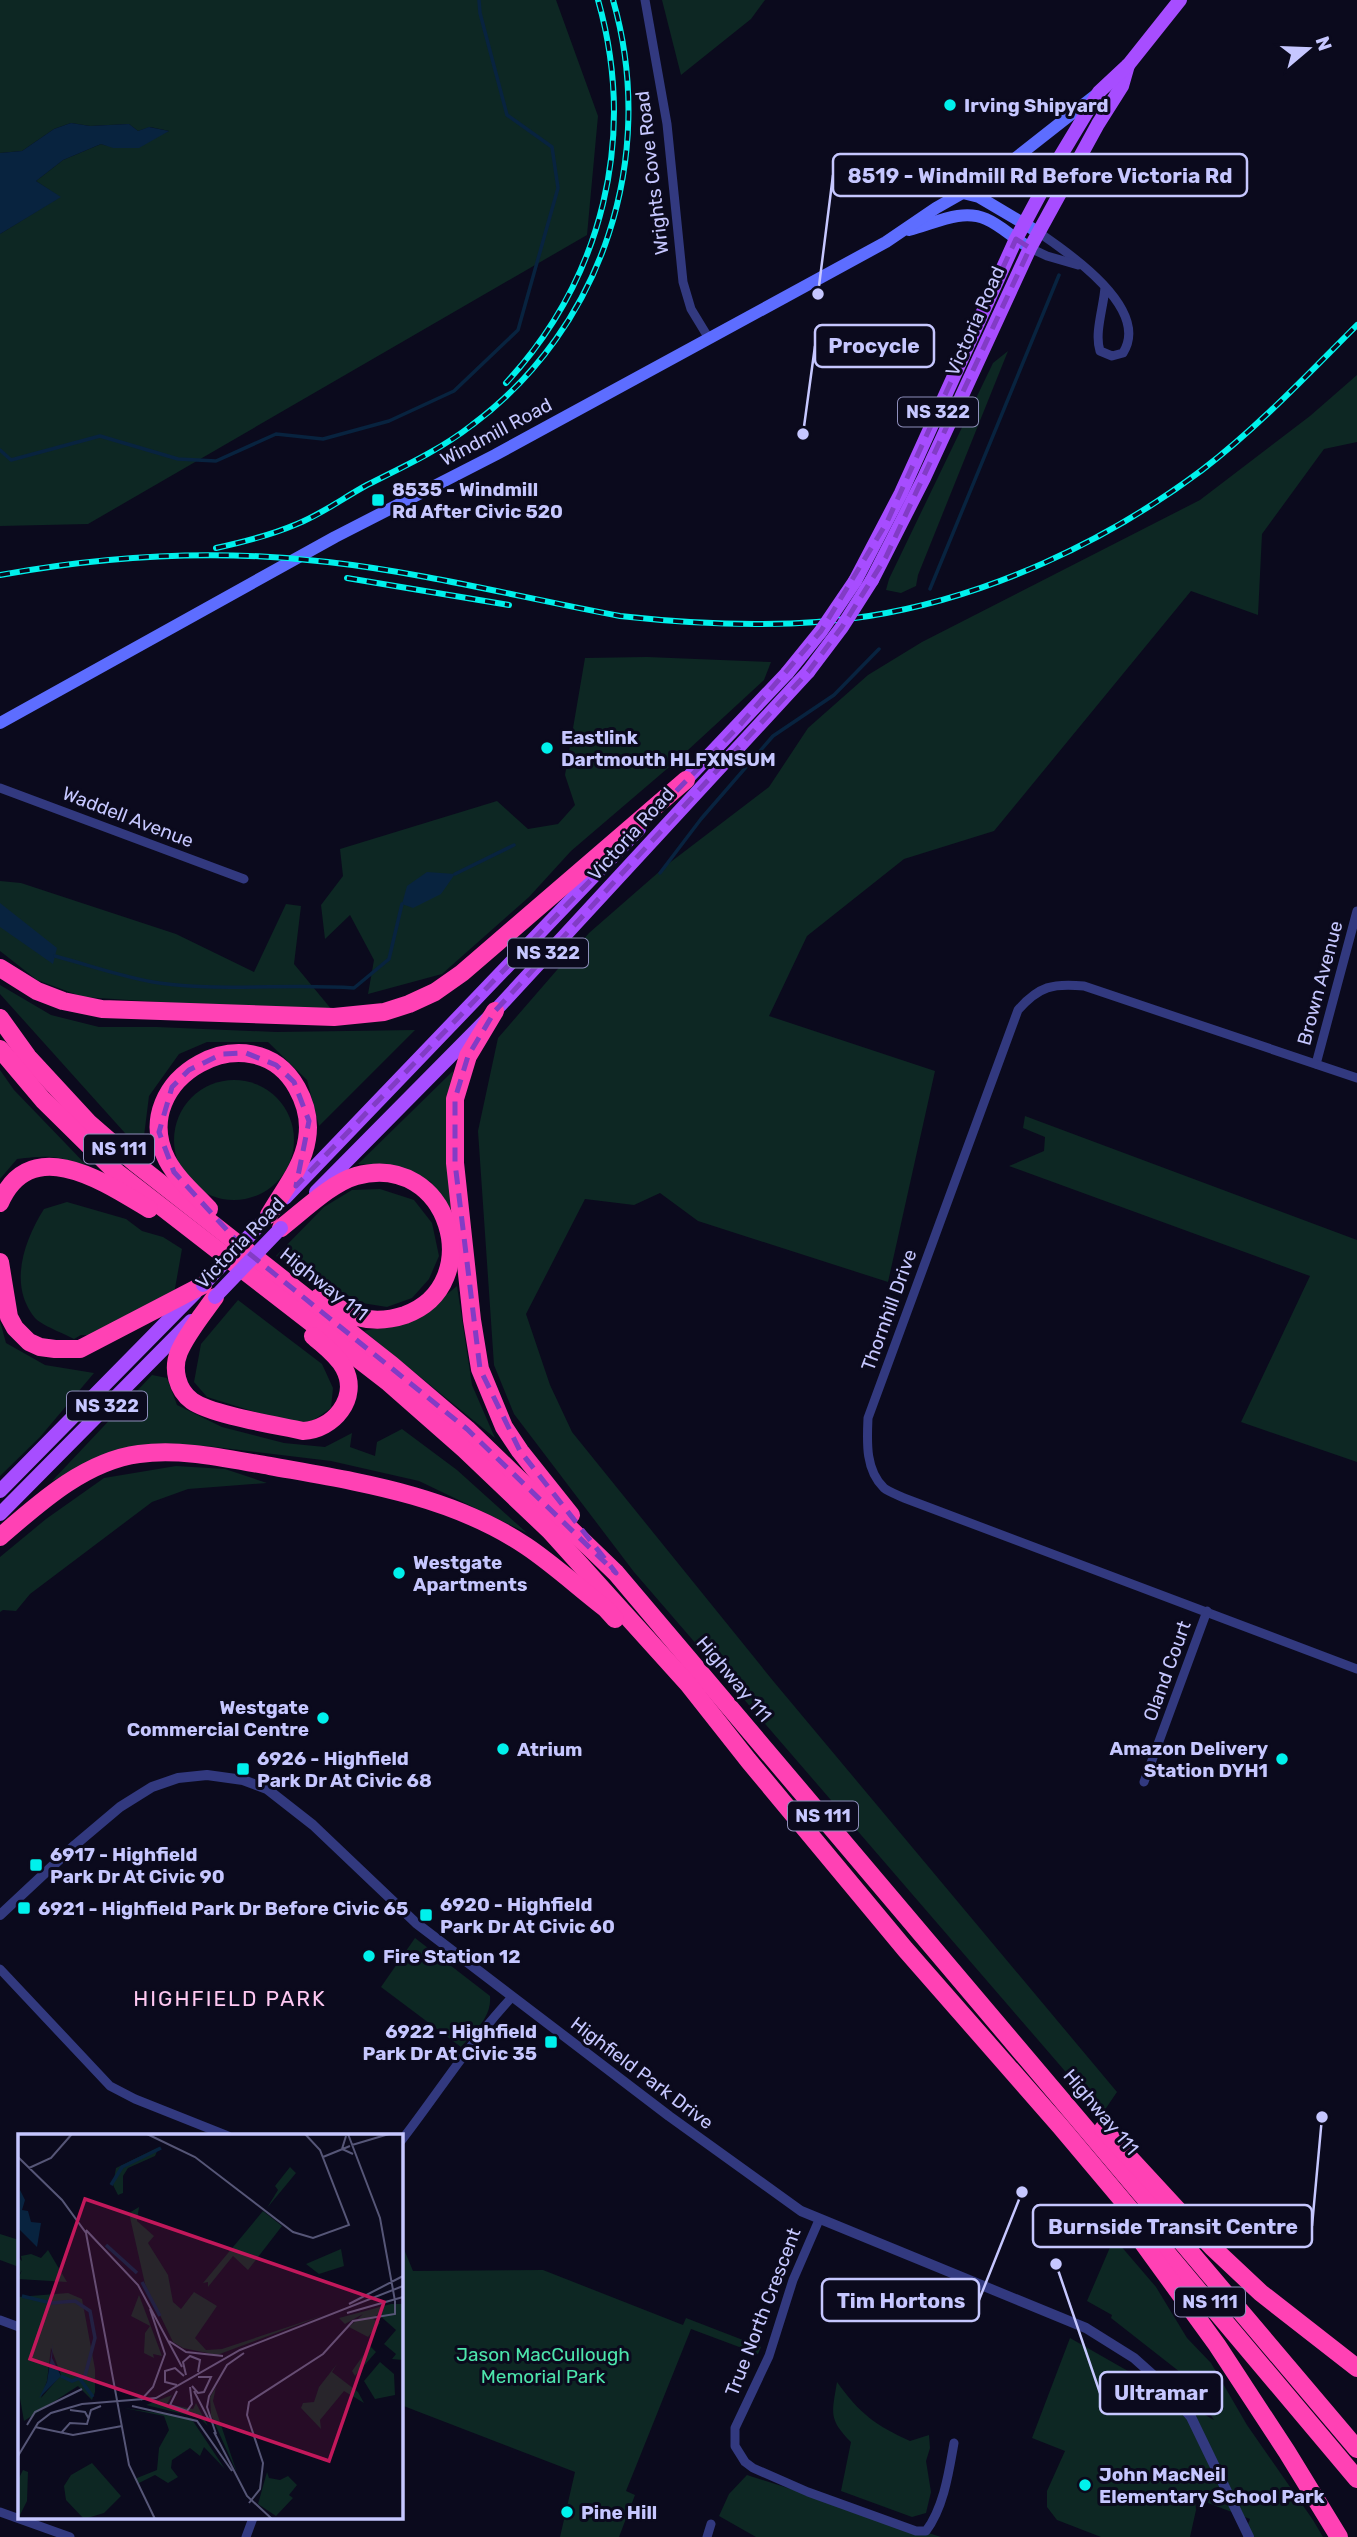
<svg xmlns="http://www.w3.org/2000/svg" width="1357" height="2537" font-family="Rubik,sans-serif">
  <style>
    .green { fill: #0d2723 }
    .water { fill: #08233f }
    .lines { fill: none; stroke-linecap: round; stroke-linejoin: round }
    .stream { stroke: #08233f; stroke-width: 3.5 }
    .minor { stroke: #32397f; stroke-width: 9 }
    .tertiary { stroke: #32397f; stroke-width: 10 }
    .secondary { stroke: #5d6dff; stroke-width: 12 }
    .primary { stroke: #a74dff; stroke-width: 14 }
    .motorway { stroke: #ff41b4; stroke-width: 18 }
    .rail-casing { stroke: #00f1ec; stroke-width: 6 }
    .rail { stroke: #0b0a1d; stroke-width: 3.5; stroke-dasharray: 10; stroke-linecap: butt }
    .primary-bridge { stroke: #a74dff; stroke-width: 14 }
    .marked { fill: none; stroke: #823cc5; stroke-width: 5; stroke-dasharray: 14 9; stroke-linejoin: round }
    .poi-dot { fill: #00f1ec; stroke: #0b0a1d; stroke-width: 2.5 }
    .labels { text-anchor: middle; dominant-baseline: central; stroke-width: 6; stroke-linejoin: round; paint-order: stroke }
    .shield { fill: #0b0a1d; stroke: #8e8ebb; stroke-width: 2 }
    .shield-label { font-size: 18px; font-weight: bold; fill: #c6c7ff }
    .poi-label { font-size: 19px; font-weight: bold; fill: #c6c7ff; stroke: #0b0a1d; text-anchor: start }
    .street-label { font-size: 19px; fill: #c6c7ff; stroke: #0b0a1d }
    .park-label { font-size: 19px; fill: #4de5ac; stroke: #0b0a1d }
    .neighbourhood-label { font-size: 21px; letter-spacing: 2px; fill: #ffc8f2; stroke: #0b0a1d }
    .inset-river { fill: none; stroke: #08233f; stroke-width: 3.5 }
    .inset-road { fill: none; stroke: #565677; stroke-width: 2 }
    .view { fill: #c2185b; fill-opacity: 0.15; stroke: #c2185b; stroke-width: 3.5 }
    .inset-edge { fill: none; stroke: #c6c7ff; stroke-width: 3.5 }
    .leader { fill: none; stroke: #c6c7ff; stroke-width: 2.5 }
    .callout-dot { fill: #c6c7ff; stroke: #0b0a1d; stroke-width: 2.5 }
    .callout { fill: #0b0a1d; stroke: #c6c7ff; stroke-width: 2.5 }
    .callout-label { font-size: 21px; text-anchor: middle; font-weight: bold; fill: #c6c7ff }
  </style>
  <rect width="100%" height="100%" fill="#0b0a1d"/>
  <g class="green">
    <path d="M0,0H556L598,116L587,235L88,524L0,526V234L60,197L36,181L63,160L101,144C125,152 146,140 169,131L150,127L138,131L129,124L90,126L71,123L54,129L22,151L0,153Z"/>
    <path d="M662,0H765L751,19L681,75Z"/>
    <path d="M1008,351L918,575L916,586L901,593L886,590L889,579L993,363Z"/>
    <path d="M1357,375V442L1324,449L1262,534L1258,615L1191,591L994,831L904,859L807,936L769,1016L935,1071L888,1282L698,1221L660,1193L634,1205L585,1199L526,1314L550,1385L572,1432L774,1682L1117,2092L1102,2114L634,1572L514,1414L494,1365L478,1131L498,1038L589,933L668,864L769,787L808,728L868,675L922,642L1200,500L1310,416Z"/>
    <path d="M647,657L771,662L764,680L675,762L571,851L529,897L442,974L368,994L374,960L350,915L325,939L321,905L343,876L340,849L497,801L528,829L558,824L575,805L565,775L585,658Z"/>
    <path d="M0,881L21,883L176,934L254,972L286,904L301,906L294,964L332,1010L251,1008L83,997L37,980L0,951Z"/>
    <path d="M0,985L51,1015L99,1027H157L276,1032L415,1030L319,1126L307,1080L268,1042H207L179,1054L149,1096L142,1152L0,994Z"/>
    <path d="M0,1070L14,1090L93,1172C61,1155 53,1155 17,1159L0,1179Z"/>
    <path d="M453,1071L449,1142L453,1212L431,1182L395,1166L358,1164Z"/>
    <circle cx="234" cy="1140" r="60"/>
    <path d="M1025,1116L1357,1240V1462L1241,1422L1310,1276L1009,1166L1044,1151L1045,1137L1023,1128Z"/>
    <path d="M380,1189L414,1200L432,1223L439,1256L429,1279L412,1298L387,1307L362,1303L276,1256L324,1207L352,1190Z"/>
    <path d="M67,1202L126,1219L142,1231L163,1237L182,1249L174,1294L91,1335H81L74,1339C65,1334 41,1325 35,1318C8,1285 24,1241 44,1209Z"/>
    <path d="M457,1286L472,1385L495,1438L364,1331L417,1319Z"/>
    <path d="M238,1300L322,1364L333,1388L331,1408L311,1422L290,1423L207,1397L194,1382L201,1344Z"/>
    <path d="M0,1321L6,1343L45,1365L94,1373L40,1437L0,1476Z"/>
    <path d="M152,1375L167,1378L177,1405L222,1427L284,1443L325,1447L352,1433L350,1447L375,1456L377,1442L402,1429L457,1470L527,1533L419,1481L331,1461L207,1446L173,1445L116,1453L52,1481Z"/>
    <path d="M176,1466L225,1469L267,1483L188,1489L152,1502L30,1594L16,1611L3,1610L0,1612V1557L46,1519L104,1478Z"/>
    <path d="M415,1938L490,1996C492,2018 474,2031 461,2047L381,1987Z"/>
    <path d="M0,2234L19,2240V2267L0,2260Z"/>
    <path d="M1114,2238L1156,2287L1187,2338L1211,2363L1247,2425L1313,2520L1323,2537H1243L1250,2519L1195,2498L1196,2510L1190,2537H1101L1057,2520L1047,2507V2491L1065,2451L1032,2438L1070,2338L1214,2420L1185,2376L1111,2318L1112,2315L1087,2301Z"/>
    <path d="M401,2242L413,2271L543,2270L683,2325L686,2318L761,2347L758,2354L691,2329L626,2491L635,2495L619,2537H560L575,2472L401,2405Z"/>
    <path d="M837,2382C860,2414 875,2425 910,2441L929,2435L930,2448L926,2461L931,2492L926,2513L912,2517L841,2491L851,2442C828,2419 832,2413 837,2382Z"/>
    <path d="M747,2475L941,2537H756L719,2516L729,2494Z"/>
  </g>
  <g class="water">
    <path d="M71,123L90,126L129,124L138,131L149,127L169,131L139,148H113L101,144L63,160L36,181L61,197L0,234V153L22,151L54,129Z"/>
    <path d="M427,872L455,874L441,894L413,908L402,904L407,886Z"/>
    <path d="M0,903L57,948L53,964L0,927Z"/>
  </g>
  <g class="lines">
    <g class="stream">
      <path d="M0,450L11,460L100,436L178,459L216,461L276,434L323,439L389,421L454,391L518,330L558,188L552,147L507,115L480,13L479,0"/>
      <path d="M930,589L1059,275"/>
      <path d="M660,873L701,819L773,736L834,695L879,649"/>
      <path d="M455,874L514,845"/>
      <path d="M55,956C89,965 125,978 159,983C224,992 289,983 354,988L389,959L402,904"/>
    </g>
    <g class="minor">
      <path d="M645,0L667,124L683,282L691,309L708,337"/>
      <path d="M1038,232C1069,253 1151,309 1123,353L1112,356L1100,351C1094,333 1104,306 1105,287"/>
      <path d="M1030,248L1047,256L1078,265"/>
      <path d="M0,788L244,879"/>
      <path d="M1316,1064L1357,911"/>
      <path d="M1357,1078L1084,986C1053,983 1039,986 1018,1010L868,1418C867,1441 865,1470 884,1488C889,1492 898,1495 904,1498L1357,1669"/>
      <path d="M1144,1782L1207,1611"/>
      <path d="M0,1969L110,2086L135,2099L228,2136"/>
      <path d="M401,2141C438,2093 470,2042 512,1997"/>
      <path d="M819,2220L793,2280L769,2356L735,2428V2446L745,2462L753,2468L808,2492L916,2531H926C944,2507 949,2471 954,2443"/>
      <path d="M0,2320L19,2327"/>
      <path d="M0,2512L70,2537"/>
      <path d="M246,2537L253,2518"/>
      <path d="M707,2537L711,2524"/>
    </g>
    <path class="tertiary" d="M0,1915L75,1845L120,1807L152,1787L178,1778L207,1775L243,1780L267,1789L313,1825L416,1923L669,2116L801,2211L1086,2328L1134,2358L1162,2383L1191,2417L1249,2537"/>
    <g class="secondary">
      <path d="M963,193L979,197L1038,232"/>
      <path d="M909,230C934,224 961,208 986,219C1000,225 1011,236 1024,244"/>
      <path d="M0,723L335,537L495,455L886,242L936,208L994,175L1097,94"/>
    </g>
    <g class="primary">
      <path d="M872,580L924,478L1030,248L1098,124L1122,86L1128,65"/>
      <path d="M855,581L901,493L1016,239L1061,155L1099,92L1129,64L1180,0"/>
      <path d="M680,786L787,673"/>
      <path d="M316,1192L495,1011L808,672"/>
      <path d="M285,1198L639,829"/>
      <path d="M0,1491L195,1293"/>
      <path d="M0,1514L191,1321"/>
    </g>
    <g class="motorway">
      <path d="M0,968L37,991L63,1001L102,1009L334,1017L384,1012L409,1004L435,992L462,973L686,780"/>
      <path d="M495,1011L468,1056L455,1099V1163L472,1320L480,1369L504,1427L520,1451L571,1515"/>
      <path d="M0,1018L28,1057L89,1123L135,1163L392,1365L467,1429L616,1573L1357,2449"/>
      <path d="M0,1049L43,1100L114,1170L389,1383L464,1449L550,1531L688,1684L748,1760L905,1949L1060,2126L1357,2479"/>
      <path d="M0,1203C31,1132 106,1183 149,1209"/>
      <path d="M209,1209C195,1194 177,1179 167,1160C125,1078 253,1009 297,1088C306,1104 310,1121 307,1139C303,1167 282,1192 269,1215"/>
      <path d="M281,1228C302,1212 331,1183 356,1176C450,1150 488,1285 405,1315C390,1320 372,1321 357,1317C344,1312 331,1303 319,1297"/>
      <path d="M0,1262L9,1317L15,1328L29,1342L40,1347L55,1349H80L203,1285"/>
      <path d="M215,1297C203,1314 187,1333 179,1352C172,1369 177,1390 192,1401C212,1415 276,1425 303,1431C333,1430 360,1398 344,1368C337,1355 324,1346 313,1336"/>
      <path d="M0,1537C39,1503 85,1461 139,1454C182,1448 228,1459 270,1466C358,1482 450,1495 526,1546C553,1564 579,1588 605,1608L615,1619"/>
      <path d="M1103,2129L1212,2247L1261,2293L1357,2368"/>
      <path d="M1127,2221L1217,2345L1287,2452L1339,2537"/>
    </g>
    <defs>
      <g id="rail">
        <path d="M506,383C603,278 637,137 598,0"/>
        <path d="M216,548C244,542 271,535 297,524C322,514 343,498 367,485C403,467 440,450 472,425C603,328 658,156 613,0"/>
        <path d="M0,575C109,555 218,549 328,562C426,573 523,598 620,616C702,625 788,629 869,616C988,597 1106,542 1202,470C1258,427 1307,375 1357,325"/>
        <path d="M347,578L509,605"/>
      </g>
    </defs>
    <use href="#rail" class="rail-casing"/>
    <use href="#rail" class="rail"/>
    <g class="primary-bridge">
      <path d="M808,672L842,627L872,580"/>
      <path d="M787,673L821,631L855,581"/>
      <path d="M203,1285L269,1215"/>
      <path d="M215,1297L281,1228"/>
    </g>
  </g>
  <path class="marked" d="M1016,239L1030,248L886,557L842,627L808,672L495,1011L468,1056L455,1099V1163L480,1369L520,1451L616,1573L467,1429L246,1251L174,1172L159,1132L172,1087L189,1070L222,1054L246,1053L276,1065L294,1082L309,1121L296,1186L739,726L821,631L887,522Z"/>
  <g class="poi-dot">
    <circle cx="950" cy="105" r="7"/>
    <rect x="371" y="493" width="14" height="14" rx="3.5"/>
    <circle cx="547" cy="748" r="7"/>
    <circle cx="399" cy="1573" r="7"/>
    <circle cx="323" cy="1718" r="7"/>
    <circle cx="503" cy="1749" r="7"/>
    <circle cx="1282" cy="1759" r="7"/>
    <rect x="236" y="1762" width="14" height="14" rx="3.5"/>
    <rect x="29" y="1858" width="14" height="14" rx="3.5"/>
    <rect x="17" y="1901" width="14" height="14" rx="3.5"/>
    <rect x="419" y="1908" width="14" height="14" rx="3.5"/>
    <circle cx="369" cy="1956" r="7"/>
    <rect x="544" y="2035" width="14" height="14" rx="3.5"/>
    <circle cx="1085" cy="2485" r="7"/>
    <circle cx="567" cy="2512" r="7"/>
  </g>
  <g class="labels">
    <g class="shield">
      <rect x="898" y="397.5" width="80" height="29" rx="5"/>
      <rect x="508" y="938.5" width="80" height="29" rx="5"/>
      <rect x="84" y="1134.5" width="70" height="29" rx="5"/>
      <rect x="67" y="1391.5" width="80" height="29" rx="5"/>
      <rect x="788" y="1801.5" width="70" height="29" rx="5"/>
      <rect x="1175" y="2287.5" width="70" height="29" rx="5"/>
    </g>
    <g class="shield-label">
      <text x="938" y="412">NS 322</text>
      <text x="548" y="953">NS 322</text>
      <text x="119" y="1149">NS 111</text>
      <text x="107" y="1406">NS 322</text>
      <text x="823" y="1816">NS 111</text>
      <text x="1210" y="2302">NS 111</text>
    </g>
    <g class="poi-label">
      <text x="964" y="105">Irving Shipyard</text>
      <text x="392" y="489">8535 - Windmill<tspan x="392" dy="22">Rd After Civic 520</tspan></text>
      <text x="561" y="737">Eastlink<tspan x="561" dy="22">Dartmouth HLFXNSUM</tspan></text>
      <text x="413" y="1562">Westgate<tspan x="413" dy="22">Apartments</tspan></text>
      <text x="309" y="1707" text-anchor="end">Westgate<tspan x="309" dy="22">Commercial Centre</tspan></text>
      <text x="1268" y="1748" text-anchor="end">Amazon Delivery<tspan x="1268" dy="22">Station DYH1</tspan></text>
      <text x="517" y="1749">Atrium</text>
      <text x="257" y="1758">6926 - Highfield<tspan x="257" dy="22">Park Dr At Civic 68</tspan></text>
      <text x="50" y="1854">6917 - Highfield<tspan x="50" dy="22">Park Dr At Civic 90</tspan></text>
      <text x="440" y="1904">6920 - Highfield<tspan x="440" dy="22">Park Dr At Civic 60</tspan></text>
      <text x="38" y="1908">6921 - Highfield Park Dr Before Civic 65</text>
      <text x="383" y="1956">Fire Station 12</text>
      <text x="537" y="2031" text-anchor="end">6922 - Highfield<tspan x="537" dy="22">Park Dr At Civic 35</tspan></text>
      <text x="1099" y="2474">John MacNeil<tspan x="1099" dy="22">Elementary School Park</tspan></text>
      <text x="581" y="2512">Pine Hill</text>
    </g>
    <g class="street-label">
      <text transform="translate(652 173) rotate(-97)">Wrights Cove Road</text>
      <text transform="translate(975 321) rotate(-66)">Victoria Road</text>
      <text transform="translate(496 432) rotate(-28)">Windmill Road</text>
      <text transform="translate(128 817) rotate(21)">Waddell Avenue</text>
      <text transform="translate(631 834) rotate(-48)">Victoria Road</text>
      <text transform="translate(1320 983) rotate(-75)">Brown Avenue</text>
      <text transform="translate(240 1243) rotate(-46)">Victoria Road</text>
      <text transform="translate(324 1284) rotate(38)">Highway 111</text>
      <text transform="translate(889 1310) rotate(-70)">Thornhill Drive</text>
      <text transform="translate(1167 1671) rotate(-70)">Oland Court</text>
      <text transform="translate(734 1679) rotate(50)">Highway 111</text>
      <text transform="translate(642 2073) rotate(37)">Highfield Park Drive</text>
      <text transform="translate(1101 2112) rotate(50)">Highway 111</text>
      <text transform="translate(763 2312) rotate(-69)">True North Crescent</text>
    </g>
    <g class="park-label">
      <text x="543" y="2354">Jason MacCullough<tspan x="543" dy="22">Memorial Park</tspan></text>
    </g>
    <g class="neighbourhood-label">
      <text x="230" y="1998">HIGHFIELD PARK</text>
    </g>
  </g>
  <g transform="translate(18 2134)">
    <rect width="385" height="385" fill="#0b0a1d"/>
    <path d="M141,13L137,22L110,34L105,42V59L100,61L95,51L98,34ZM272,33L278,39L249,74L260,56L257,52ZM121,73L119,87L136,102L130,109L150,141L155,168L163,175L176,158L199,172L177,204L188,216L204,215L306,181L199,221L165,214L155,208L127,150L111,79ZM245,77L264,92L230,136L215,122L190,153V148L185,149ZM323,115L326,132L301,140L288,130ZM30,116L49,148L0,145L4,136L0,142V123L4,127L3,122L13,120L23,124ZM50,159L64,165L77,235V258L74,266L60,252L6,287L0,253V163ZM33,214L43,241L23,264L29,247ZM121,161L144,222L135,220L136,224L126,219L127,199L132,192L113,182ZM373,170H385V226L374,225L378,220L366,210L378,196L360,180L355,185L362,189L350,203L331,193L345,180L327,190L321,184ZM352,212L358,218L337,242L334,237ZM362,228L376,240L377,261L357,265L346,247ZM319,230L314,238L340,258L346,269L326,257L302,286L303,295L283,274L285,269L296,268L301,253ZM198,253L195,267L219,339L193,281L192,263ZM154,261L149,270L175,275L178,269L190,292L182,284L128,271ZM106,274L173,284L207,335L186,313L182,322L172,314L154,326L153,334L160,343L150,349L137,341L119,350V344L139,336L141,314L151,296L146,282ZM74,329L103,362L86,379L66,385L48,366L46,352L53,341ZM5,336L10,338L9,367L0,385V346ZM249,338L251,344L262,346L270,342L279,351L271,361L275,364L258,382L240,370Z" fill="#0d2723" fill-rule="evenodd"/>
    <path d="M2,56L7,66L4,76L10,77L13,88L23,89L19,113L0,94ZM35,210L34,224L43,242L21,264L29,248Z" fill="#08233f"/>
    <path class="inset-river" d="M93,51L104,33L143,14M88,111L119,139M124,148L142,182M4,162L33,169L57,167L72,177L77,204L67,242L54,247L43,242M62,245L75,263"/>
    <path class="inset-road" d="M129,0L177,23L275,98L295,104L331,91L302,16L287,0M330,0L362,84L377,167M328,2L324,15L335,20M334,11L371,0M0,23L44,66L68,99L111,331L137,385M305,23L332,12M11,34L33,24L54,0M68,96L120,151L164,233M331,170L385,142M329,179L385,163M151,207L168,218L205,222M168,241L165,228L172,222L182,226L180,238M159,251L147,248V237L157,234L166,242M174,252L180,259L186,258L193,243H180M159,257L152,271L169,277L174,270L172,253M176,257L191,286M123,266L135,253L147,220L132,175M114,272L179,287L214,337M52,276L67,278L71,285M9,291L17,278L64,255M17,293L55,301L104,292M44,298L52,289L69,290L73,276L83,272M196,298L229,362L254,385M198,300L189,273L191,262L209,231L226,219M0,322L20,289L33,279L64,270L138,264L222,216L385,152M231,369L242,355L245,329L229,281L231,268L305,220L335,187L377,180V167"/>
    <path class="view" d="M67,65L366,168L311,327L12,225Z"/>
    <rect width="385" height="385" class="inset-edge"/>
  </g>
  <path class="leader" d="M818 294L833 175M803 434L815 346M1322 2117L1312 2226M1022 2192L979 2300M1056 2264L1100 2393"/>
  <g class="callout-dot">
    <circle cx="818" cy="294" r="7"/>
    <circle cx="803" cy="434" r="7"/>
    <circle cx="1322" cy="2117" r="7"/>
    <circle cx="1022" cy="2192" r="7"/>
    <circle cx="1056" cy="2264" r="7"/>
  </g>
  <g class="callout">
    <rect x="833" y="154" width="414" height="42" rx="7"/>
    <rect x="815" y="325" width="119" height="42" rx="7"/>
    <rect x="1033" y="2205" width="279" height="42" rx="7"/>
    <rect x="822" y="2279" width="157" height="42" rx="7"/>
    <rect x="1100" y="2372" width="122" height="42" rx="7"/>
  </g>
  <g class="callout-label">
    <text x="1040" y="183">8519 - Windmill Rd Before Victoria Rd</text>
    <text x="874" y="353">Procycle</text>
    <text x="1173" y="2234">Burnside Transit Centre</text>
    <text x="901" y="2308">Tim Hortons</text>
    <text x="1161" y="2400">Ultramar</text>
  </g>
  <g transform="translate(1308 49) rotate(71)" stroke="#0b0a1d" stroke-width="5" paint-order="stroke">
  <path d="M0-5L12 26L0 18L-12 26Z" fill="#c6c7ff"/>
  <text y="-10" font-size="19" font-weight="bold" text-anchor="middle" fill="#c6c7ff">N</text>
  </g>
</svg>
